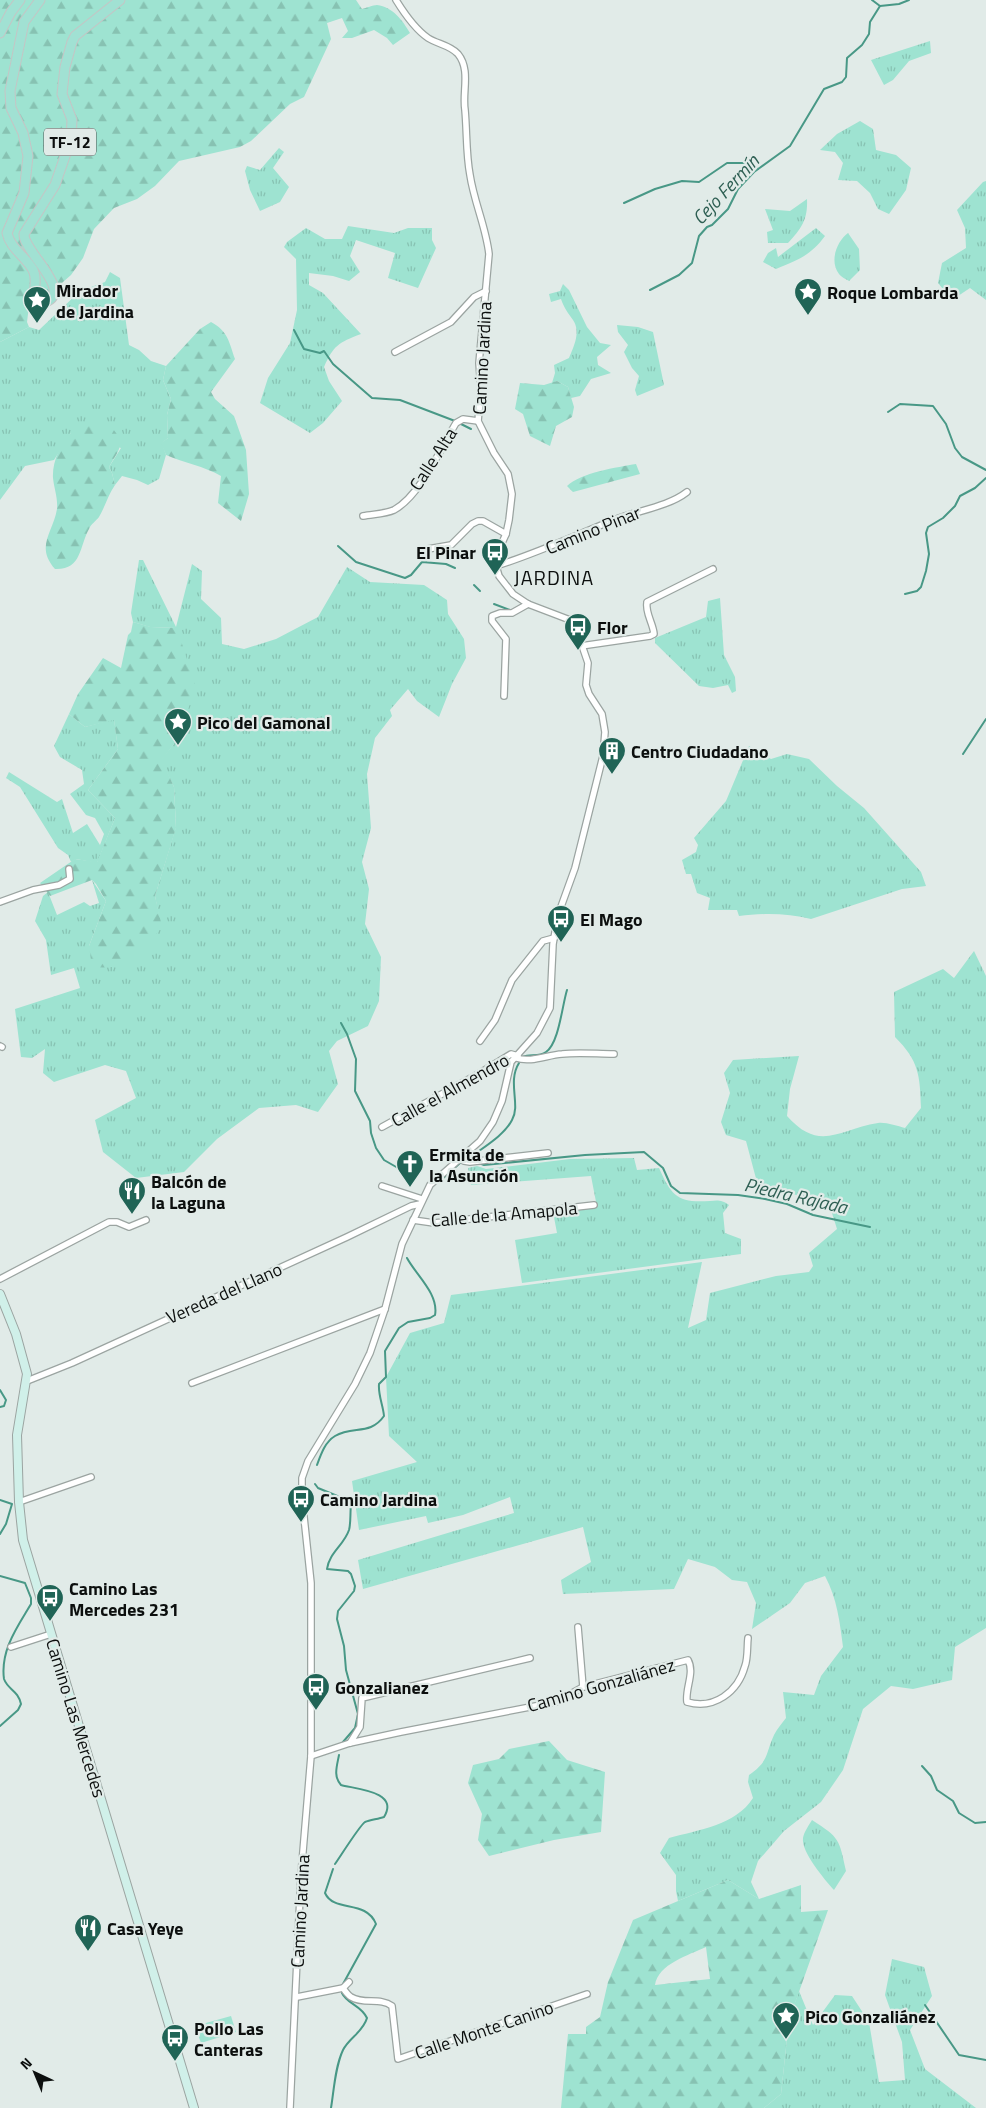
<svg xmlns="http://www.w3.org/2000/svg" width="986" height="2108" font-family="'Titillium Web',sans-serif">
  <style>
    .grass { fill: url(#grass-tufts) }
    .forest { fill: url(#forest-firs); fill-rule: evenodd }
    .garden { fill: #9ee3d1 }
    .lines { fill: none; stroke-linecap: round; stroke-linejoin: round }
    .stream { stroke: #489886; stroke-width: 2 }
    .street-casing { stroke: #9ba4a1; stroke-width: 8 }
    .secondary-casing { stroke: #9ba4a1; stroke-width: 10 }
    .primary-casing { stroke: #c5c5c5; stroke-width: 11 }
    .street { stroke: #fff; stroke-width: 5.5 }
    .secondary { stroke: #d0f0e9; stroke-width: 8 }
    .primary { stroke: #a1e1d3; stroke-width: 9 }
    .labels { text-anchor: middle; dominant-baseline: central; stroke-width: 4.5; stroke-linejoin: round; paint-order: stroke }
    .shield { fill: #e1ebe8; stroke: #4c514f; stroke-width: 1 }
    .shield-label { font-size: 16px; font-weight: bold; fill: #0c0f0e }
    .poi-label { font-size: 18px; font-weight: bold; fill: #0c0f0e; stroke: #e1ebe8; text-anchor: start }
    .street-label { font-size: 18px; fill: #0c0f0e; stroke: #e1ebe8 }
    .water-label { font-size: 19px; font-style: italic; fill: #2e5f53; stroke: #e1ebe8 }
    .quarter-label { font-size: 20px; letter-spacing: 1px; fill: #0c0f0e; stroke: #e1ebe8 }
  </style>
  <defs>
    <pattern id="grass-tufts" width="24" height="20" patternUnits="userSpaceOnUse" patternTransform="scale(1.25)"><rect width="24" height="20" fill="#9ee3d1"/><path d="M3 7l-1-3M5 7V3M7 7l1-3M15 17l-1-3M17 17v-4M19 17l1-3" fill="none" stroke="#87c2b2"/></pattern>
    <pattern id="forest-firs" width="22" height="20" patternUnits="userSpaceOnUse" patternTransform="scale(1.25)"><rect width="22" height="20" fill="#9ee3d1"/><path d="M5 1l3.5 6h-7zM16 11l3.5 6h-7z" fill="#87c2b2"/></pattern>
  </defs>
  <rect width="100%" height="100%" fill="#e1ebe8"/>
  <g class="grass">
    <path d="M930,41L931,53L909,61L893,80L884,85L871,60Z"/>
    <path d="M860,121L873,129L876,150L896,155L911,168L906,190L889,214L878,209L870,193L857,181L838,180L843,163L835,152L820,150L837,134Z"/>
    <path d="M279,148L284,152L273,168L289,187L280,202L260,211L250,190L245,171L247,166L260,170Z"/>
    <path d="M986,181V300L970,288L952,300L938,283L942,263L966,248L965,228L957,210L983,182Z"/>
    <path d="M807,199C808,220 801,229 788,243H768L767,232L773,230L765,209L790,211Z"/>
    <path d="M348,226L394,233L408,228H432V240L436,248L418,288L388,278L395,253L356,240L350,256L360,272L349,281L333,276L309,273V285L323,293L361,334C338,343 334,345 324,367L329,381L342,401L323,423L310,433L260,403L268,378L290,343L297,310L296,259L284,247L287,242L306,228L325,239H342Z"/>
    <path d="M816,228L825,236C811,255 798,260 776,269L763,262L768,253L776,248L778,257Z"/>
    <path d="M848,233L859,249L860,270L849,281C846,279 841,277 839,274C829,261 837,241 848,233Z"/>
    <path d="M110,272L120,278L129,345L139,350L151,361L166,366L163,380L171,399L167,415L168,438L162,443L166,455L159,479L148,485L137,480L122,476L115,485L112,473L109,467L121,448L71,433L54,460L25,466L0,500V342L29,327L39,330L80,291L105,282Z"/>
    <path d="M563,284L569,290L587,327L600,343L611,345L597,357L598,365L611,373L591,379L580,396L571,398L568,387L557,381L552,383L555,373L554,365L569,358C574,346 581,332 573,320C568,313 564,308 561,299L551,302L549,294L560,291Z"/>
    <path d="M617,325L638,327L653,332L664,385L637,396L635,390L639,376L632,368L624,352L628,345L618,332Z"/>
    <path d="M139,560H143L176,627L192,564L202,571L201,599L221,618L222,644L244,649L276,639L318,617L347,567L370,582L424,585L447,600L448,614L464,639L466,658L452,684L439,717L417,701L408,689L390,710L392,716L375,738L367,774L371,828L362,862L369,889L365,924L381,957L379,1001L368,1026L337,1041L329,1051L338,1084L318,1112L296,1105L259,1108L217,1139L184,1172L136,1178L103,1152L95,1120L136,1098L126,1071L105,1065L54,1082L43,1073L45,1049L32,1058L21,1057L15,1009L80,988L74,968L51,975L46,940L35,921L43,896L48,892L57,915L84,902L90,906L99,903L92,880L106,901L89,946L161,927L155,896L176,827L174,787L161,760L176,741V628L150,627L133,622L131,613Z"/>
    <path d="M720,598L724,655L735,677L736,691L732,693L728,685L713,688L699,686L655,643V638L706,617L708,601Z"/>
    <path d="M69,714L85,727L114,719L118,749L88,790L115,818L97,863L76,859L71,862L68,855L58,848L20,787L6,778L9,772L57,802L62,799L73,833L87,824L100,845L104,834L95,818L86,815L70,794L84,784L82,770L60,757L54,746Z"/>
    <path d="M749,746L771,759L787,754L809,759L837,786L864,808L921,872L926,886L902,889L811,919C788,913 762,913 739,916L737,910H708L710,898L697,893L691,874H686L682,860L696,852L698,845L694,838L726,801Z"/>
    <path d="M974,951L986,976V1628L955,1647L952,1680L913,1689L891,1686L863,1709L843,1770L821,1802L784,1831L758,1861L751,1882L759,1899L728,1880L678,1901L676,1891V1875L660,1853L669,1838C698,1830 736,1825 753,1798L748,1782L749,1775C769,1761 765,1755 774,1735C777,1729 782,1723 786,1718L783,1692L814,1695L821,1676L843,1647C840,1623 837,1598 825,1576L805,1583L790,1603L752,1629L756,1603L747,1582L732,1580L715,1567L688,1559L674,1589L563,1594L561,1580L591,1562L583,1527L363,1589L358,1560L514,1513L510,1497L463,1515L428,1523L426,1516L359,1530L352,1481L417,1462L389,1436L386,1377L410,1333L444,1323L451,1295L702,1262L688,1328L706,1320L710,1293L776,1276L809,1272L813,1266L809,1253L837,1229L831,1210L805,1197L758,1186L746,1141L726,1135L721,1122L730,1093L724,1073L733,1060L799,1056L790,1089L787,1116C820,1153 839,1129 878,1123C886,1122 897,1126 905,1128L921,1108C920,1075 919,1061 895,1037L894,992L943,969L954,978Z"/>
    <path d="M634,1158L637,1170L659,1168C672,1197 678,1203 710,1201C718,1200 722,1200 729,1205L723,1213L725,1233L741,1239V1254L522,1283L515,1240L557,1233L553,1212L597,1207L591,1176L471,1185L468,1168L477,1166L486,1169L570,1159Z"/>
    <path d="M812,1820C840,1838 839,1839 846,1871L834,1890C825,1880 801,1852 803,1838C804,1832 809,1825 812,1820Z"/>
    <path d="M892,1959L924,1967L932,1996L910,2030L925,2069L976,2108H764L781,2094L789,2020L799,1991L813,2025L835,1995L852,1996L869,2022L879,2082L905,2080L902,2042L885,1995Z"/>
  </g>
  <g class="forest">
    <path d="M0,0H356L362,9C366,8 373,5 377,5C393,7 403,21 410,33L393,45L387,38L374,30L352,38H342L348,31L342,18L327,23L331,39L304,97L290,104L251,141L240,147L179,161L155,186L137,199L114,208L94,229L83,258L71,275L55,289L51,299L30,298L27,322L29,327L0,342Z"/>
    <path d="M211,322C228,331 229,342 235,359L211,392L215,399L234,416L246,450L249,494L241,521L218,503L221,476C204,466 184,463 166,455L161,443L168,438L167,415L171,399L163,380L166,366L200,329Z"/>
    <path d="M557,381L568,387L574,407L572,417L556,426L550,446L530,436L523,414L515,409L520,383L544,385Z"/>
    <path d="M92,424L102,429L112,428C127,444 118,451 109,467L112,473L115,485C108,495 105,507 99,517C96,521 91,524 89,529C79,547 82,570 55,569C35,546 53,533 57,509C58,498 54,488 53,478C52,463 60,444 71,433C76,427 85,426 92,424Z"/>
    <path d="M636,464L640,474L573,492L567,486C580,473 618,467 636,464Z"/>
    <path d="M133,622L151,627L177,628L196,688L176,741L162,760L174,787L176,828L155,896L162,927C137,957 135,970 92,967L89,946L106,901L96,884L92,880L50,896L40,883L75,859L97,862L115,818L88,790L118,749L114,720L85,727L69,714L78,694L103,658L121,668L128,635L131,632Z"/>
    <path d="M549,1741L567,1760L605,1772L601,1832L554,1840L489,1856L478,1840L482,1814L468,1783L473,1765L499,1759L509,1749Z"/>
    <path d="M728,1880L759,1899L801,1885V1912L828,1910L789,2020L781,2094L764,2108H561L568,2034H586V2027L600,2017L608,1982L633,1920ZM706,1947L710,1979L655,1985C658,1964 689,1955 706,1947Z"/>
  </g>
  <path class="garden" d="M231,2016L236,2032L201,2043L195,2026Z"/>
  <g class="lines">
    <g class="stream">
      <path d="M872,0L880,6L899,4L909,0"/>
      <path d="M624,203L655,189L682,181L699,182L727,163H744L758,169"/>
      <path d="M650,290L679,275L692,263L699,236L707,227L712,225L728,209L738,189L754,172L790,146L824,89L842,82L846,77L847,58L862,45L869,34L870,22L880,6"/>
      <path d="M294,330L304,349L320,353L324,351L333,364L372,398L400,400L455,421"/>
      <path d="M888,412L900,404L933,406L946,424L955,448L962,457L986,470"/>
      <path d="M459,423L471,429"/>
      <path d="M338,546L356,562L405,578L411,575L422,562L446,564L455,568"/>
      <path d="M474,585L480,591"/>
      <path d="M905,594L917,591L921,587L926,571L929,554L926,533L928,527L943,518L955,506L960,496L975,488L986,478"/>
      <path d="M494,604L510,610"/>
      <path d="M963,754L986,719"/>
      <path d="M341,1023L347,1034L356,1059L355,1091L370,1121L371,1133L376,1148L384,1160L398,1168L406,1178"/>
      <path d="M523,1057C530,1054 539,1057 546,1052C559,1043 562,1006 567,990"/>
      <path d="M468,1159C482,1148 504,1136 512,1120C521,1105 507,1082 519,1063"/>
      <path d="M479,1163L484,1165L585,1155L644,1152L663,1168L671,1186L680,1193L738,1195L765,1199L787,1204L813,1215L870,1227"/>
      <path d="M441,1180L460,1163"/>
      <path d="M0,1390L6,1400L4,1406L0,1407"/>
      <path d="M317,1465C321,1454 325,1442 335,1436C353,1425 370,1436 384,1416C383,1405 378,1395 379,1384L386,1377L385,1351L399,1328L408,1322L430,1318L435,1315C439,1294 416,1275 407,1258"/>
      <path d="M315,1484L318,1488L347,1500L351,1505C350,1512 351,1523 349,1530C344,1545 329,1553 327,1569L348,1571L351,1574L355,1586L354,1591L338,1611L337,1619L344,1646L346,1670L358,1714L355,1728L343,1742"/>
      <path d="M0,1500L12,1504L6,1524L0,1534"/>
      <path d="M0,1576L25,1583L31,1598V1604C18,1626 0,1650 4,1679C8,1690 18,1690 21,1704L18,1710L0,1726"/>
      <path d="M922,1766L931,1776L937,1790L953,1801L959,1813L975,1823L986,1822"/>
      <path d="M335,1864C340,1857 360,1825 365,1822C370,1820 378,1819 384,1817C400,1791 355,1789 341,1785C333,1776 337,1766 339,1755"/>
      <path d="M333,1869L325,1893C334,1913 366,1899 376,1924L343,1984"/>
      <path d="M925,2005L959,2055L986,2060"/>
      <path d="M331,2108C334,2090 335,2067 343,2050C349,2038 363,2032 367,2018C361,2005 347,2004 342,1993"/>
    </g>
    <defs>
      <g id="street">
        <path d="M395,352L451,322L474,297L486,291"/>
        <path d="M363,516C373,514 385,514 394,510C420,496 441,448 456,423L463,419L478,421"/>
        <path d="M422,550L451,545L472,524L478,521H483L506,534"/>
        <path d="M496,566C538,553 578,534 619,518C641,510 669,506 687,492"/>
        <path d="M581,646L650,636L654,634C653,623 645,613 647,602L713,569"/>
        <path d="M504,696L506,639L492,621V616L500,613H512L528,604"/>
        <path d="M0,902L33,890L59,885L70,879L69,869"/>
        <path d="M480,1041L495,1020L512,980L543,941L554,938"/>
        <path d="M0,1046L2,1047"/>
        <path d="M516,1058C531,1063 547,1055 562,1054C579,1052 597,1054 614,1054"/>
        <path d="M382,1127L480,1073L511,1054L518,1056"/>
        <path d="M461,1157L464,1161L470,1162L548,1153"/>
        <path d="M382,1186L422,1199"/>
        <path d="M413,1220L434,1223L594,1205"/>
        <path d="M0,1279L109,1222H117L129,1227L146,1220"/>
        <path d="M27,1381L72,1363L347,1237L411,1206L420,1204"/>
        <path d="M192,1383L385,1309"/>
        <path d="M19,1502L91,1477"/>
        <path d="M578,1627L583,1687"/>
        <path d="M11,1647L51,1634"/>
        <path d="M350,1743L360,1727L362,1698L530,1658"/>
        <path d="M311,1756L350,1743L401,1732L556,1702L583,1687L688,1660C695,1673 685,1688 687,1702C714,1710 738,1692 745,1666C748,1658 747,1647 748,1638"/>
        <path d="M343,1988C345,1991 348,1995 351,1997C364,2005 380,1997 392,2006L398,2059L587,1994"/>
        <path d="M297,1997L343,1988L349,1982"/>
        <path d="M290,2108L301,1875L311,1756V1583L302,1498V1478L308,1461L355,1384L370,1353L385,1309L402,1244L430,1185L480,1141L493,1122L502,1101L511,1062L537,1033L550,1008L553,944L558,915L575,868L603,756L605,732L602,714L589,694L586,685L588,663L576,628L570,620L528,604L513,594L499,576L496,566V556L506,534L509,520L512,494L508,474L494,453L478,421L481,390L479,363L489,254C486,227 474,202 470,175C466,154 467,132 465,110C462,92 471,70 458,54C450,45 437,44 428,38C415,29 404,13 396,0"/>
      </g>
      <path id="secondary" d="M0,1294L16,1334L27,1374L17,1435L19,1502L23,1540L194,2108"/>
      <g id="primary">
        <path d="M40,0L24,22L10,91L11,108L23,133L28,156L24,193L7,233C10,248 26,257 33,270C38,279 33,289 35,299L43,303C77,293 23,252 24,234L55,185L71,139L72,120L62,94L65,67L72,42L75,36L120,0"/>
        <path d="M0,33L11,12L20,0"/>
      </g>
    </defs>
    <use href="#street" class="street-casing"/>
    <use href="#secondary" class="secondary-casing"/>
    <use href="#primary" class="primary-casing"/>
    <use href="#street" class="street"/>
    <use href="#secondary" class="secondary"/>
    <use href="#primary" class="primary"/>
  </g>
  <defs>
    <symbol id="sight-pin" viewBox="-11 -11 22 30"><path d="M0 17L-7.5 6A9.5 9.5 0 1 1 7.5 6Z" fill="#206456" stroke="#e1ebe8"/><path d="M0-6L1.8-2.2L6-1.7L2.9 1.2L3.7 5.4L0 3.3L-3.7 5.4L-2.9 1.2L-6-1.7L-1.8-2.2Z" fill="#fff"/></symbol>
    <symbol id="bus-pin" viewBox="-11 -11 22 30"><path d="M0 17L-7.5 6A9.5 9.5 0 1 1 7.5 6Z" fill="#206456" stroke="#e1ebe8"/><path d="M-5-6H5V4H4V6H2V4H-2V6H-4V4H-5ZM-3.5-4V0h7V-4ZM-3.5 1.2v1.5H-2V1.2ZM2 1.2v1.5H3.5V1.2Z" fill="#fff"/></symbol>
    <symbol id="building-pin" viewBox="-11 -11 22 30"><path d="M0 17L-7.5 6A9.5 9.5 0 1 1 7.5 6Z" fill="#206456" stroke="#e1ebe8"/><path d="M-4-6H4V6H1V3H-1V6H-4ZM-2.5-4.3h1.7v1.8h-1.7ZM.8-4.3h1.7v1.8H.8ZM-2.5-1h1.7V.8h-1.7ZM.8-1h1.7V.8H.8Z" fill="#fff"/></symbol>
    <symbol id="church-pin" viewBox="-11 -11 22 30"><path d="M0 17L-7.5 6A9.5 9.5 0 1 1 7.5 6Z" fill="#206456" stroke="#e1ebe8"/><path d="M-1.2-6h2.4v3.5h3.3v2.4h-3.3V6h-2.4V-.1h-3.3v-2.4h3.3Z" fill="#fff"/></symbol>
    <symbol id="restaurant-pin" viewBox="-11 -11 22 30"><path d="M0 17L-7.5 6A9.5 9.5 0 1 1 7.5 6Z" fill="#206456" stroke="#e1ebe8"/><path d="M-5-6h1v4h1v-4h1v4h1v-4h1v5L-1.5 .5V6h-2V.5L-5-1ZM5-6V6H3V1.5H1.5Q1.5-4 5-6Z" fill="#fff"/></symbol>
  </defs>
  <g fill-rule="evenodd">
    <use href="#sight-pin" x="792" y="276" width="32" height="43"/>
    <use href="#sight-pin" x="21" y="284" width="32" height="43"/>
    <use href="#bus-pin" x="479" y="536" width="32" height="43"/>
    <use href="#bus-pin" x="562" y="611" width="32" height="43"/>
    <use href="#sight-pin" x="162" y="706" width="32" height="43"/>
    <use href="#building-pin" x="596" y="735" width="32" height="43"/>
    <use href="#bus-pin" x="545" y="903" width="32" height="43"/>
    <use href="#church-pin" x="394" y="1148" width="32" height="43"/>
    <use href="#restaurant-pin" x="116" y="1175" width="32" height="43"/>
    <use href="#bus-pin" x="285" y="1483" width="32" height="43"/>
    <use href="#bus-pin" x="34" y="1582" width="32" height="43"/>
    <use href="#bus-pin" x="300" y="1671" width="32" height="43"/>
    <use href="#restaurant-pin" x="72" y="1912" width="32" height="43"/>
    <use href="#sight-pin" x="770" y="2000" width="32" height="43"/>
    <use href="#bus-pin" x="159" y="2022" width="32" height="43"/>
  </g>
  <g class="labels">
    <rect class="shield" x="44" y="128.5" width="52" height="27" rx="4"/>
    <g class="shield-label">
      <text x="70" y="142">TF-12</text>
    </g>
    <g class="poi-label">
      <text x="56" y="290">Mirador<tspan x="56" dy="21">de Jardina</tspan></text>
      <text x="827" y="292">Roque Lombarda</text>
      <text x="476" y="552" text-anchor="end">El Pinar</text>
      <text x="597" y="627">Flor</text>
      <text x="197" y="722">Pico del Gamonal</text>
      <text x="631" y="751">Centro Ciudadano</text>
      <text x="580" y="919">El Mago</text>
      <text x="429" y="1154">Ermita de<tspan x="429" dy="21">la Asunción</tspan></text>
      <text x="151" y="1181">Balcón de<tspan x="151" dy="21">la Laguna</tspan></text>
      <text x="320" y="1499">Camino Jardina</text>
      <text x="69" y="1588">Camino Las<tspan x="69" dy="21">Mercedes 231</tspan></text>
      <text x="335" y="1687">Gonzalianez</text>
      <text x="107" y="1928">Casa Yeye</text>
      <text x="805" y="2016">Pico Gonzaliánez</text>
      <text x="194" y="2028">Pollo Las<tspan x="194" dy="21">Canteras</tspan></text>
    </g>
    <g class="street-label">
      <text transform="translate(482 358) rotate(-87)">Camino Jardina</text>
      <text transform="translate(433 459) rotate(-57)">Calle Alta</text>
      <text transform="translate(593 530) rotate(-22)">Camino Pinar</text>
      <text transform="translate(450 1090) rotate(-29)">Calle el Almendro</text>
      <text transform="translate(504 1214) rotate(-5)">Calle de la Amapola</text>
      <text transform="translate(224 1293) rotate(-24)">Vereda del Llano</text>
      <text transform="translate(601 1685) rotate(-16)">Camino Gonzaliánez</text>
      <text transform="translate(76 1718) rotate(73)">Camino Las Mercedes</text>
      <text transform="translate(300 1911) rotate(-87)">Camino Jardina</text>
      <text transform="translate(484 2030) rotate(-19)">Calle Monte Canino</text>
    </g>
    <g class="water-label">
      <text transform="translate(725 189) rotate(-47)">Cejo Fermín</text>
      <text transform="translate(796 1195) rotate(13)">Piedra Rajada</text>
    </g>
    <g class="quarter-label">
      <text x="554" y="577">JARDINA</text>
    </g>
  </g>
  <g transform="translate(35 2073) rotate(316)" stroke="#e1ebe8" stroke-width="4" paint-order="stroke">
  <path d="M0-4L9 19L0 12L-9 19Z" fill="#0c0f0e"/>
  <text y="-8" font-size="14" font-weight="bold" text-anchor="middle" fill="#0c0f0e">N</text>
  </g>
</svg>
